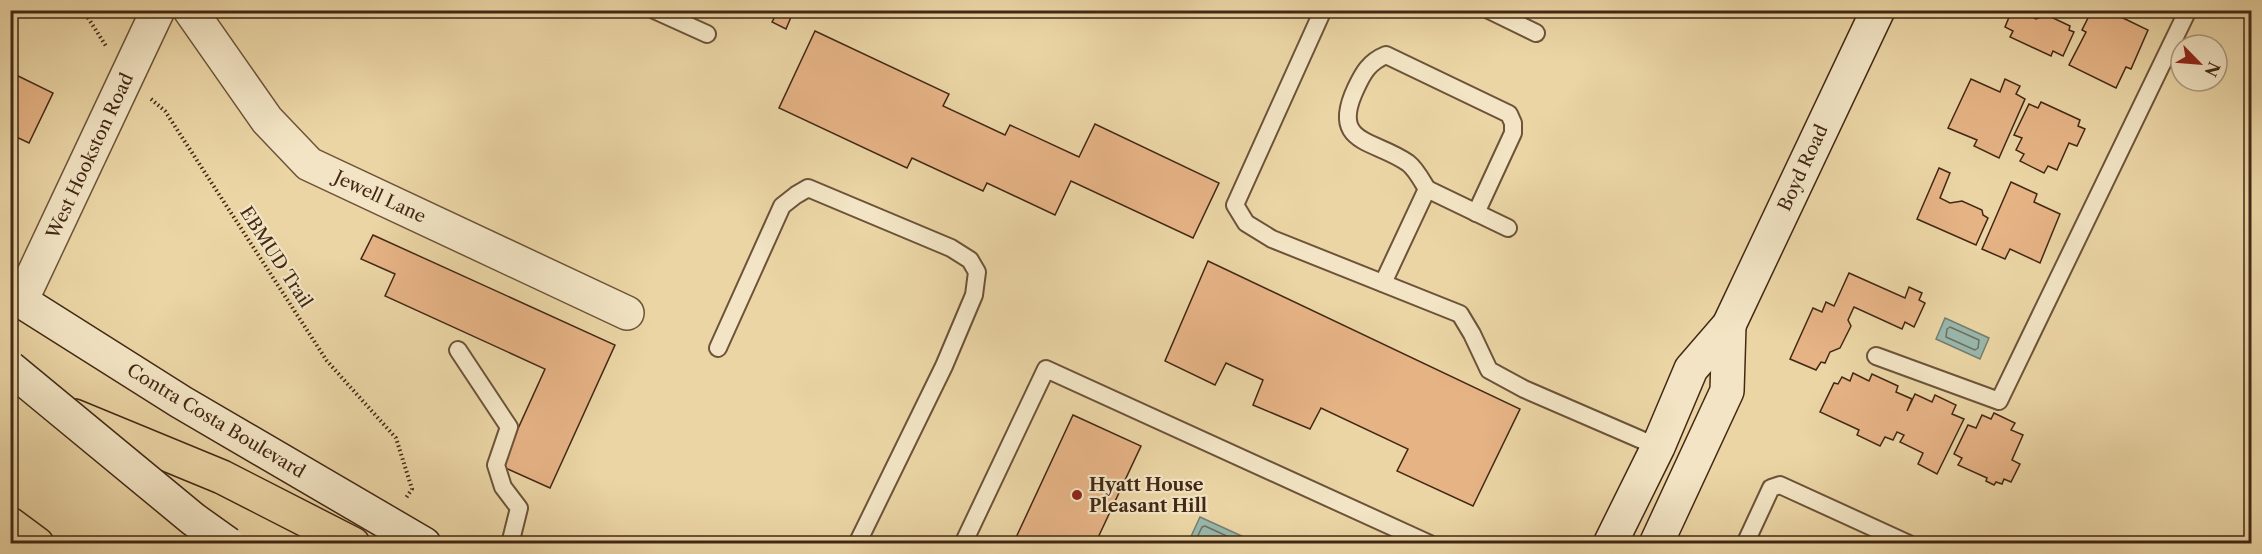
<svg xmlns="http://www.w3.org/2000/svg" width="2262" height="554" font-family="'Libre Caslon Text',serif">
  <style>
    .water { fill: #99b8ad; stroke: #767e70; stroke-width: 1.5 }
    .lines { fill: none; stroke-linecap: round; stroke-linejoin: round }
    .shore { stroke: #6e7061; stroke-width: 1.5 }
    .building { fill: #e6b385; stroke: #422815; stroke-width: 1.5 }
    .lane-casing { stroke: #6c5339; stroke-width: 20 }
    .street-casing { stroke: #6c5339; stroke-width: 36 }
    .secondary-casing { stroke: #422815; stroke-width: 36 }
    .highway-casing { stroke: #422815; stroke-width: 36 }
    .path { stroke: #422815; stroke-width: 4; stroke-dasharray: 1.5 3; stroke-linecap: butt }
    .lane { stroke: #f2e4c4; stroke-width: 16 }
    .street { stroke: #f2e4c4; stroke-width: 33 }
    .secondary { stroke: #f2e4c4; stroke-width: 33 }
    .highway { stroke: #ebd5a5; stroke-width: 33 }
    .secondary-bridge-casing { stroke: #422815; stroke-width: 36; stroke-linecap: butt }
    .secondary-bridge { stroke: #f2e4c4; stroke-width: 33 }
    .poi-dot { fill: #8f2418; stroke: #f2e4c4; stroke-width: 2 }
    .labels { text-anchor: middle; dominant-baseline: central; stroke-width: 4.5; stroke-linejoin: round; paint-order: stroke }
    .street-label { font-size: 18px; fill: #422815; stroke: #f2e4c4 }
    .poi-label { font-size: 18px; font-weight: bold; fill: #422815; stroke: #f2e4c4; text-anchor: start }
  </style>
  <rect width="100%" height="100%" fill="#ebd5a5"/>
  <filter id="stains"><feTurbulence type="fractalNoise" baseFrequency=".00333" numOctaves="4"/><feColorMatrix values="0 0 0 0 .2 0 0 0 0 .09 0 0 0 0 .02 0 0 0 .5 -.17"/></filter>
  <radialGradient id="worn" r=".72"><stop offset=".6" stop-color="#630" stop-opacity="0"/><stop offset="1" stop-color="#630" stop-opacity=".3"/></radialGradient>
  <g class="water">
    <path d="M1945,318L1989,338L1980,359L1936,339Z"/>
    <path d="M1200,517L1257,543H1188Z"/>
  </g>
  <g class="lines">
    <g class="shore">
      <path d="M1950,327L1979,340L1978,348L1975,350L1946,337L1947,329Z"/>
      <path d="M1194,544L1202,527L1205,526L1244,544"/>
    </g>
  </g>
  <g class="building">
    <path d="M766,10H794L786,29L772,22L776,15Z"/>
    <path d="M2012,10H2028L2026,14L2036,19L2047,15L2070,26L2069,30L2074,32L2063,56L2053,51L2051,56L2010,37L2013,31L2005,27Z"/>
    <path d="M2092,10H2123L2121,17L2148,30L2131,69L2126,67L2116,88L2069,65L2086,32L2082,30Z"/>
    <path d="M815,31L949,94L943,106L1005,135L1010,125L1079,157L1095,124L1219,183L1193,238L1071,181L1055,215L987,183L983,191L912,158L907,168L779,108Z"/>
    <path d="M10,72L53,93L29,143L10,134Z"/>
    <path d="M1971,79L2000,92L2005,79L2020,86L2016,94L2025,99L1999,158L1974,146L1977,140L1948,128Z"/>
    <path d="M2041,102L2080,120L2078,126L2085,129L2077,146L2069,143L2057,170L2048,166L2044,173L2020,161L2024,154L2016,150L2022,138L2014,135L2029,104L2038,108Z"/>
    <path d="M1939,168L1950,173L1940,198L1950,203L1962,201L1982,210L1983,215L1988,218L1976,245L1917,219Z"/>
    <path d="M2011,182L2037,194L2034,202L2060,214L2040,263L2010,249L2005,259L1982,249Z"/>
    <path d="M373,235L615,345L550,488L501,466L545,369L385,296L395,274L361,259Z"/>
    <path d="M1208,261L1520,409L1473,506L1397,471L1408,449L1321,408L1310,429L1253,405L1263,380L1226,363L1215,385L1165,361Z"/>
    <path d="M1849,273L1905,298L1909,287L1922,293L1919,300L1925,303L1914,327L1905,322L1902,329L1854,307L1848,320L1851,326L1840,348L1830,352L1825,363L1821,362L1816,370L1790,359L1813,308L1822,312L1826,302L1834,306Z"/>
    <path d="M1853,373L1869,381L1872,374L1898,386L1896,392L1912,399L1907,411L1915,394L1932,402L1935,395L1956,405L1952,414L1964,419L1937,474L1918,464L1923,453L1900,442L1904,435L1897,432L1893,440L1885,437L1880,446L1857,435L1859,430L1820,412L1834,383L1838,384L1842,377L1850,381Z"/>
    <path d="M1994,413L2015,423L2011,430L2023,435L2012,460L2020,464L2011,482L2004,479L2002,484L1996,482L1994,485L1986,481L1987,478L1958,465L1962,458L1954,454L1968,425L1976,428L1982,415L1991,419Z"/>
    <path d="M1073,415L1141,446L1095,544H1013Z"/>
  </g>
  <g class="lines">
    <defs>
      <g id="lane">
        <path d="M654,10L707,34"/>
        <path d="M1323,10L1235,205L1246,223L1272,239L1460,314L1472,334L1489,370L1524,389L1658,447"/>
        <path d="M1489,10L1536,33"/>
        <path d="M1427,189C1422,181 1416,169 1408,163C1374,139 1329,145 1356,88C1363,73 1369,62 1386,55L1509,114L1513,123V133L1476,213"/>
        <path d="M1383,283L1427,189L1508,228"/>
        <path d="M718,348L782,206L796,195L808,188L951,248L970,260L977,272L974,295L944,366L857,544"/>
        <path d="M458,350L509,427L496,465L503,487L519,508L510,544"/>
        <path d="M1876,356L1999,401L2188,10"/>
        <path d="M963,544L1046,369L1430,544"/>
        <path d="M1745,544L1771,488L1780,485L1909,544"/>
      </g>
      <g id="street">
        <path d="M190,10L267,120L309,164L627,313"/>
        <path d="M21,301L158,10"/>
      </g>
      <g id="secondary">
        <path d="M10,294L181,402L424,544"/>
        <path d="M1610,544L1658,447L1691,369L1729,325L1878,10"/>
        <path d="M1656,544L1727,391L1729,325"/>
      </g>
      <g id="highway">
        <path d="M74,416L222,477L353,544"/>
        <path d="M10,524L37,544"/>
      </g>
    </defs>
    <use href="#lane" class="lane-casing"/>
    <use href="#street" class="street-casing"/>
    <use href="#secondary" class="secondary-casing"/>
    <use href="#highway" class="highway-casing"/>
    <g class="path">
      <path d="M83,10L106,46"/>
      <path d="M151,99L165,111L327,361L396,438L412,489L406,498"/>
    </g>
    <use href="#lane" class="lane"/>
    <use href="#street" class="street"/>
    <use href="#secondary" class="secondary"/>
    <use href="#highway" class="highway"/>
    <defs>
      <path id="secondary-bridge" d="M10,368L193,519L228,544"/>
    </defs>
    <use href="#secondary-bridge" class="secondary-bridge-casing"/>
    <use href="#secondary-bridge" class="secondary-bridge"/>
  </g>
  <circle class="poi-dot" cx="1077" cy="495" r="6"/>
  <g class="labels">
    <g class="street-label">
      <text transform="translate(90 156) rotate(-65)">West Hookston Road</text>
      <text transform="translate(1803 168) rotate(-65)">Boyd Road</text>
      <text transform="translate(380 197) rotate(25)">Jewell Lane</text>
      <text transform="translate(276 257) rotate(57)">EBMUD Trail</text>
      <text transform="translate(216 421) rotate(31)">Contra Costa Boulevard</text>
    </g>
    <g class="poi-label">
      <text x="1089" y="485">Hyatt House<tspan x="1089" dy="21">Pleasant Hill</tspan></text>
    </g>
  </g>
  <rect width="2262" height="554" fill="none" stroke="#ebd5a5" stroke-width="36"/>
  <rect x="12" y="12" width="2238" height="530" fill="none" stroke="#422815" stroke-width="3"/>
  <rect x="18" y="18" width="2226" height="518" fill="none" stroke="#422815" stroke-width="1.5"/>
  <g transform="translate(2199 63) rotate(115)"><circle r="28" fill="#f2e4c4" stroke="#ac997e" stroke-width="1.5"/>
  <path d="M0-4.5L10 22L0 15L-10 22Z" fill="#8f2418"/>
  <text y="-9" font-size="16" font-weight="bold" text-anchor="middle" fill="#422815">N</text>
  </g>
  <rect width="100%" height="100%" filter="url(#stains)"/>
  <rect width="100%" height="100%" fill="url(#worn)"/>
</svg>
